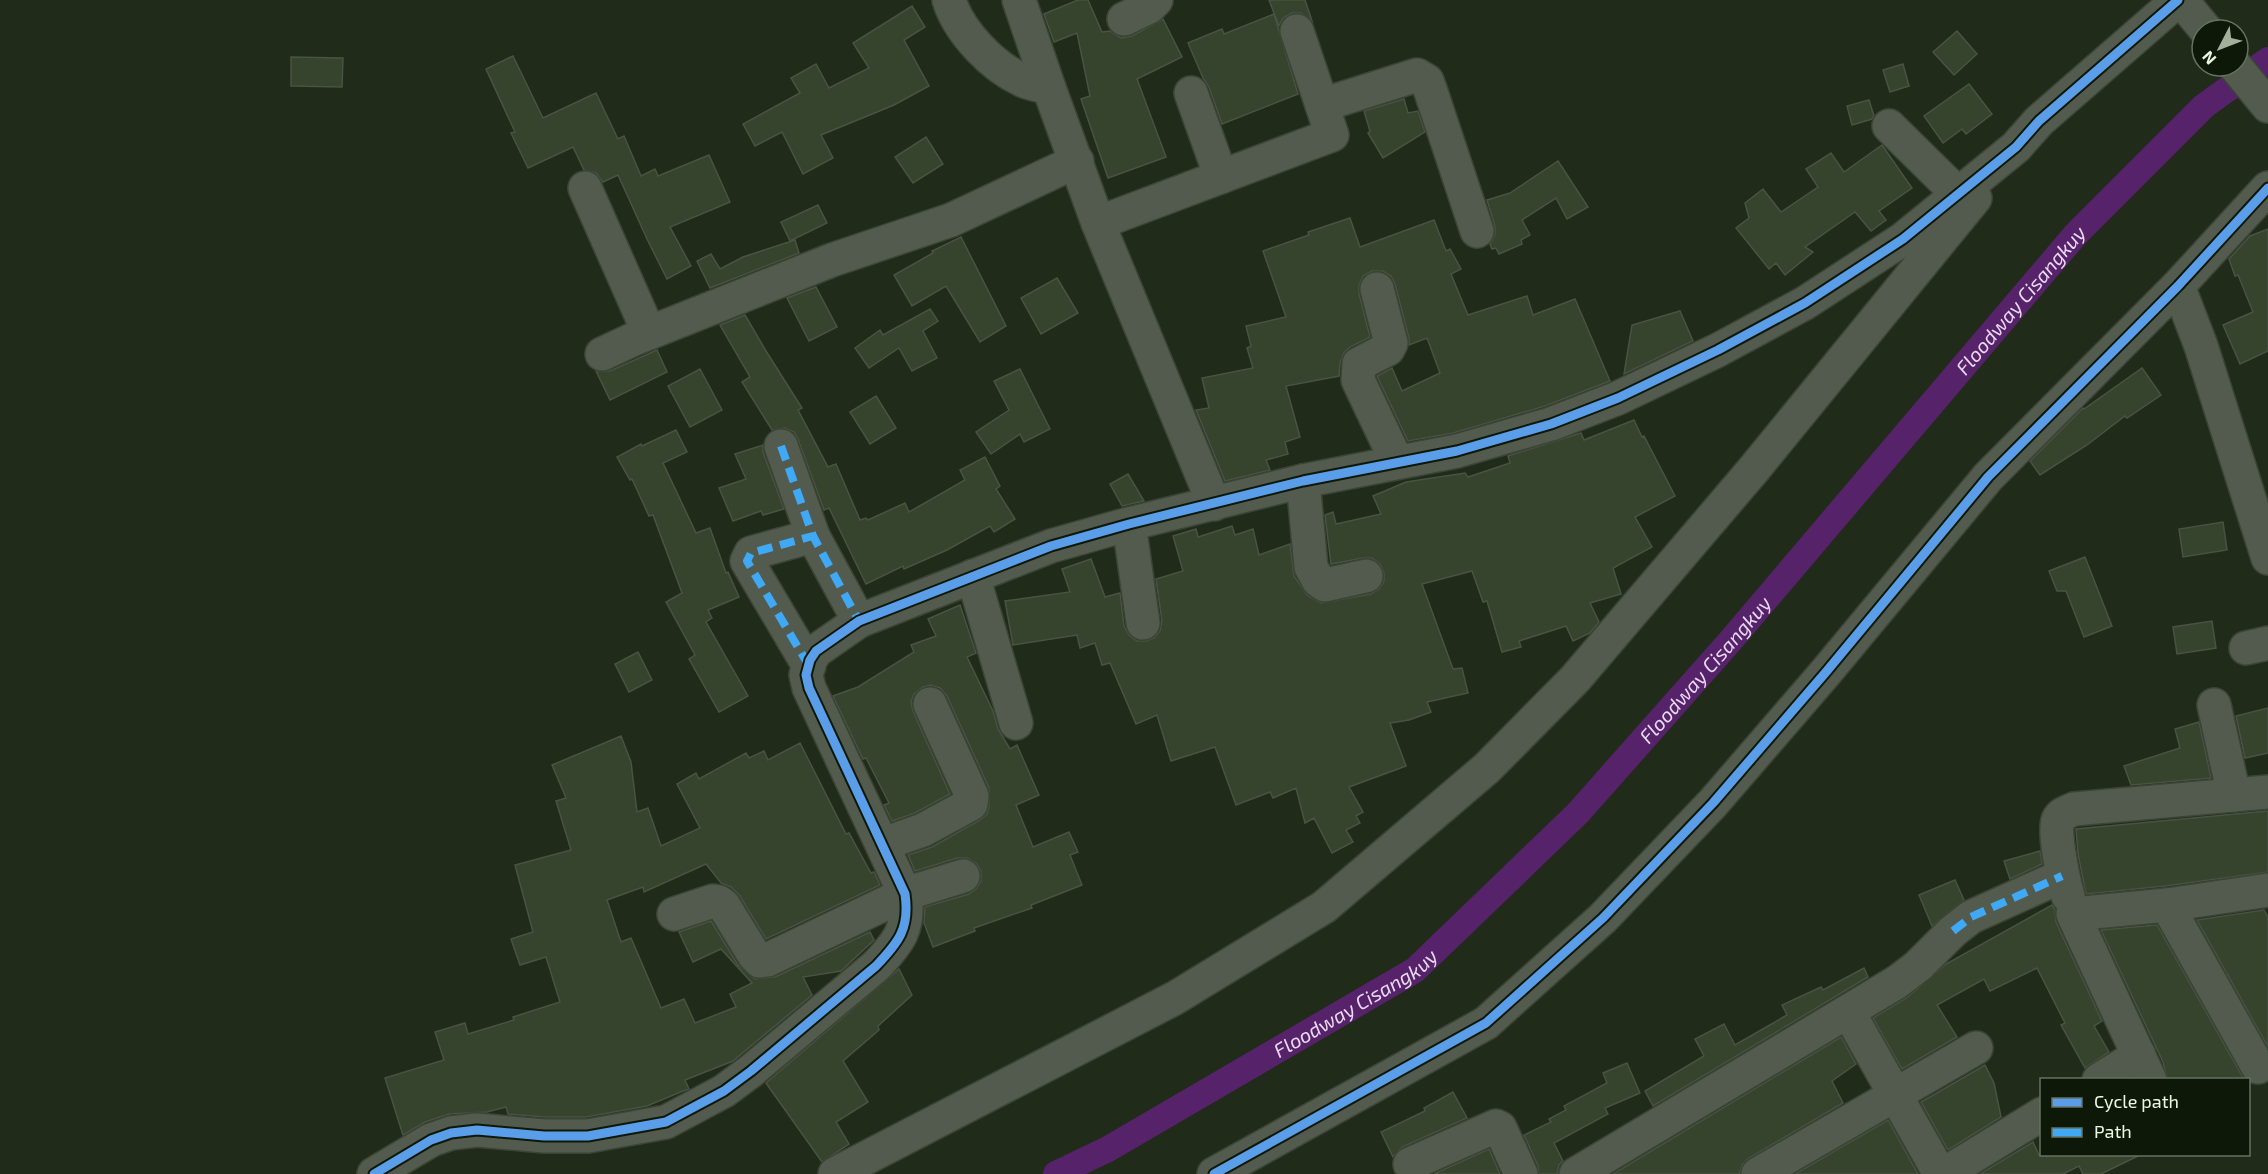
<svg xmlns="http://www.w3.org/2000/svg" width="2268" height="1174" font-family="'Exo 2',sans-serif">
  <style>
    .lines { fill: none; stroke-linecap: round; stroke-linejoin: round }
    .canal { stroke: #56226a; stroke-width: 26 }
    .building { fill: #36432d; stroke: #495343; stroke-width: 1.5 }
    .minor-casing { stroke: #3b4436; stroke-width: 36 }
    .minor { stroke: #535b4e; stroke-width: 33 }
    .quiet { stroke: #3fa9f5; stroke-width: 8; stroke-dasharray: 15 8; stroke-linecap: butt }
    .cycleway-casing { stroke: #0e1809; stroke-width: 13 }
    .cycleway { stroke: #5a9eea; stroke-width: 9 }
    .labels { text-anchor: middle; dominant-baseline: central; stroke-width: 4.5; stroke-linejoin: round; paint-order: stroke }
    .water-label { font-size: 20px; font-style: italic; fill: #e9daf1; stroke: #0e1809 }
  </style>
  <rect width="100%" height="100%" fill="#202b19"/>
  <g class="lines">
    <path class="canal" id="s1" d="M1056,1174L1108,1149L1415,970L1578,813L1732,639L2076,234L2204,106L2268,60"/>
  </g>
  <g class="building">
    <path d="M1078,0H1088L1102,32L1110,31L1121,38L1132,36L1163,19L1182,57L1137,79L1166,157L1108,178L1081,99L1090,96L1077,33L1054,42L1044,14Z"/>
    <path d="M1269,0H1305L1312,21L1301,13H1292L1283,18L1279,26Z"/>
    <path d="M912,6L925,27L904,40L929,86L894,105L821,135L833,158L803,174L782,132L755,146L743,124L800,93L791,78L816,64L829,88L869,68L853,43Z"/>
    <path d="M1274,14L1298,94L1222,124L1209,87L1203,78L1188,43L1222,29L1224,34Z"/>
    <path d="M1957,31L1977,54L1954,75L1933,52Z"/>
    <path d="M513,56L543,118L596,93L618,139L624,136L641,176L655,169L658,176L709,155L730,202L670,227L691,266L667,279L647,239L618,175L603,182L596,173L584,170L573,147L528,168L511,133L515,132L486,69Z"/>
    <path d="M291,57L343,58L342,87L291,86Z"/>
    <path d="M1903,64L1909,86L1890,92L1883,70Z"/>
    <path d="M1969,84L1992,114L1966,134L1962,129L1943,143L1924,116Z"/>
    <path d="M1404,99L1408,113L1418,111L1425,132L1383,158L1368,133L1370,131L1364,111Z"/>
    <path d="M1869,100L1874,116L1872,119L1852,125L1847,106Z"/>
    <path d="M926,137L943,164L913,183L895,157Z"/>
    <path d="M1882,145L1912,188L1879,211L1886,220L1871,231L1855,212L1805,247L1813,252L1785,275L1776,263L1769,269L1736,228L1749,218L1745,203L1763,189L1781,212L1818,187L1806,169L1831,153L1844,172Z"/>
    <path d="M1558,161L1588,207L1567,219L1556,198L1522,220L1530,235L1521,240L1522,244L1499,254L1496,248L1492,249L1490,244L1495,235V226L1487,200L1510,193Z"/>
    <path d="M818,205L827,223L790,241L781,222Z"/>
    <path d="M1350,218L1360,247L1434,220L1446,251L1450,249L1461,269L1451,274L1468,315L1527,296L1533,315L1575,299L1610,381L1545,406L1453,433L1408,441L1377,376L1392,368L1402,391L1440,373L1427,338L1409,345V338L1395,284L1391,276L1383,271H1372L1363,276L1359,285V294L1370,337L1350,347L1344,353L1340,363L1339,376L1286,386L1300,437L1285,442L1288,454L1266,460L1270,470L1225,481L1196,410L1209,408L1202,378L1253,368L1247,348L1251,346L1246,326L1286,317L1263,251L1309,235L1308,232Z"/>
    <path d="M2268,229V351L2240,364L2223,325L2253,312L2238,275L2235,276L2229,259L2250,236Z"/>
    <path d="M961,237L1006,326L980,342L946,286L912,306L894,275L933,253L932,251Z"/>
    <path d="M795,240L799,253L710,288L697,261L711,254L720,269L743,257Z"/>
    <path d="M1057,278L1078,313L1041,334L1021,298Z"/>
    <path d="M816,287L837,327L809,341L787,298Z"/>
    <path d="M930,309L938,321L923,331L937,358L912,371L899,348L869,368L855,348L880,330L883,335Z"/>
    <path d="M1680,311L1693,341L1624,374L1632,325Z"/>
    <path d="M745,315L766,351L802,408L798,410L828,467L836,464L860,520L866,518L868,520L905,503L909,512L965,480L960,470L985,457L1000,486L996,489L1015,519L994,532L990,526L947,550L904,569L903,566L866,584L829,508L824,510L798,439L794,432L785,428L772,430L742,382L750,377L720,325Z"/>
    <path d="M657,350L667,372L610,400L596,371H610Z"/>
    <path d="M2142,368L2161,395L2127,418L2125,416L2087,445L2040,475L2030,461L2083,408L2084,409Z"/>
    <path d="M700,369L722,410L690,427L668,386Z"/>
    <path d="M1020,369L1050,429L1024,442L1020,434L991,454L976,432L1009,410L994,381Z"/>
    <path d="M876,396L896,428L870,444L850,412Z"/>
    <path d="M1634,420L1642,437L1644,436L1675,496L1635,517L1652,547L1613,568L1621,594L1590,603L1599,622L1590,633L1573,641L1566,626L1519,641L1521,647L1502,652L1487,601L1483,602L1472,571L1422,584L1453,669L1462,668L1468,693L1427,702L1431,712L1409,720L1390,723L1406,766L1349,787L1363,812L1356,816L1360,823L1346,830L1353,842L1332,853L1314,818L1305,823L1296,788L1273,798L1270,792L1236,805L1215,747L1171,761L1157,715L1136,724L1110,663L1102,665L1095,643L1080,648L1077,635L1013,645L1005,601L1070,592L1062,569L1091,559L1105,597L1120,593L1124,626L1129,635L1137,641H1146L1154,638L1160,631L1162,621L1156,579L1183,571L1173,536L1196,529L1198,537L1232,526L1235,535L1253,529L1259,555L1290,544L1294,576L1307,595L1321,603L1371,594L1379,589L1384,581V573L1380,564L1372,558H1363L1331,564L1325,515L1333,512L1336,524L1381,514L1373,496L1406,482L1465,473L1468,477L1510,463L1508,456L1581,433L1584,440Z"/>
    <path d="M676,430L687,452L663,463L696,533L710,528L726,573L728,572L739,597L708,610L712,618L706,622L748,696L719,712L689,659L695,655L666,602L682,593L653,515L649,516L632,479L630,480L617,457L641,444L642,446Z"/>
    <path d="M763,445V452L784,509L763,515L761,511L733,521L719,488L746,479L735,454Z"/>
    <path d="M1128,474L1144,501L1122,506L1110,484Z"/>
    <path d="M2223,522L2227,550L2183,557L2179,529Z"/>
    <path d="M2085,557L2112,626L2084,637L2066,591H2057L2049,571Z"/>
    <path d="M960,605L976,653L967,657L993,711L998,729L1010,749L1017,745L1039,795L1016,805L1033,847L1069,832L1078,852L1070,855L1082,885L1031,905L1032,908L974,928L975,931L933,947L924,923L925,907L969,894L976,889L981,881V871L976,863L967,858H957L915,871L908,855L932,847L980,820L987,814L989,807V788L947,696L940,688L931,685L923,687L914,694L911,702L913,711L950,794L915,813L892,821L884,805L889,803L866,758L863,759L833,696L858,687L914,652L911,645L936,636L928,619Z"/>
    <path d="M2212,621L2216,648L2177,654L2173,627Z"/>
    <path d="M638,652L652,680L629,692L615,664Z"/>
    <path d="M2268,708V753L2245,758L2236,716Z"/>
    <path d="M2199,722L2211,778L2131,785L2124,766L2180,748L2175,729Z"/>
    <path d="M621,736L631,762L637,812L648,808L661,846L700,828L677,784L696,773L699,779L746,753L749,758L764,751L768,760L800,743L846,834L849,833L871,873L874,872L880,885L766,939L740,896L731,887L721,883L706,864L644,892L643,887L607,900L621,942L631,938L661,1008L684,999L695,1023L736,1007L730,994L752,983L721,949L693,962L679,932L711,921L738,965L755,979L775,977L870,932L874,940L841,971L803,977L812,995L733,1061L685,1080L689,1089L683,1091L647,1106L586,1117H545L508,1114L506,1107L487,1112L449,1114L425,1122L403,1135L385,1078L444,1060L435,1032L465,1023L468,1034L514,1020L513,1017L560,1002L546,957L520,965L511,939L533,932L515,865L571,850L556,801L566,798L552,765Z"/>
    <path d="M2268,811V872L2165,886L2086,894L2078,854L2076,829Z"/>
    <path d="M2040,851L2042,864L2010,879L2004,861Z"/>
    <path d="M1955,880L1964,900L1932,926L1919,895Z"/>
    <path d="M2052,905L2055,910L2056,922L2102,1021L2094,1026L2109,1052L2085,1068L2061,1025L2065,1023L2037,968L1990,991L1984,979L1937,1005L1957,1037L1902,1069L1873,1018L1908,997L1946,964Z"/>
    <path d="M2264,910L2268,917V1047L2197,920Z"/>
    <path d="M2157,925L2242,1076L2244,1080H2168L2163,1062L2101,930Z"/>
    <path d="M1864,968L1868,977L1653,1106L1645,1091L1704,1056L1695,1039L1724,1024L1735,1045L1787,1015L1782,1005L1821,987L1823,990Z"/>
    <path d="M899,969L912,995L878,1026L879,1030L843,1061L868,1102L836,1122L849,1144L822,1162L766,1083Z"/>
    <path d="M1841,1037L1856,1064L1832,1081L1843,1103L1749,1158L1742,1165L1739,1174H1613Z"/>
    <path d="M1627,1063L1640,1093L1605,1108L1608,1114L1554,1143L1563,1161L1559,1165L1557,1174H1539L1538,1166L1524,1135L1551,1122L1549,1119L1566,1110L1564,1106L1607,1083L1603,1073Z"/>
    <path d="M1985,1065L1994,1083L2001,1117L1948,1150L1921,1102Z"/>
    <path d="M1453,1092L1467,1118L1402,1147L1393,1157L1381,1132L1425,1111L1424,1108Z"/>
    <path d="M1888,1120L1918,1174H1795Z"/>
    <path d="M2033,1142L2039,1155H2140L2101,1174H2083L2079,1166L2063,1174H1980Z"/>
    <path d="M1489,1149L1500,1174H1434Z"/>
  </g>
  <g class="lines">
    <defs>
      <g id="minor">
        <path d="M949,0C959,32 992,66 1022,80C1030,84 1040,85 1049,88L1098,223L1214,504"/>
        <path d="M1019,0L1049,88"/>
        <path d="M2181,0L2206,30"/>
        <path d="M1124,19L1149,7L1156,0"/>
        <path d="M2235,66L2268,106"/>
        <path d="M1191,93L1221,177"/>
        <path d="M1322,105L1417,75L1427,81L1431,92L1477,231"/>
        <path d="M1889,126L1959,195"/>
        <path d="M585,188L649,333"/>
        <path d="M1098,223L1332,135L1297,31"/>
        <path d="M2178,286L2201,346L2268,558"/>
        <path d="M1377,289L1391,343L1388,349L1359,364L1358,380L1397,462"/>
        <path d="M602,354L634,339L832,260L951,220L1077,161"/>
        <path d="M781,446L813,536L859,621"/>
        <path d="M1303,481L1311,567L1318,580L1325,585L1366,576"/>
        <path d="M1129,524L1143,623"/>
        <path d="M973,576L1016,723"/>
        <path d="M2246,648L2268,643"/>
        <path d="M809,666L747,561L751,553L813,536"/>
        <path d="M2214,705L2234,795"/>
        <path d="M883,844L923,830L971,804L972,796L930,704"/>
        <path d="M2068,896C2064,882 2053,832 2058,820C2061,813 2068,812 2074,809L2268,792"/>
        <path d="M2167,905L2258,1067"/>
        <path d="M674,914L713,901L719,902L724,906L754,955L760,961L767,960L905,894L963,876"/>
        <path d="M1849,1013L1940,1174"/>
        <path d="M2099,1080L2139,1055"/>
        <path d="M2150,1080L2073,914L2167,905L2268,890"/>
        <path d="M1410,1164L1496,1126L1500,1128L1521,1174"/>
        <path d="M374,1174L431,1140L451,1133L477,1130L544,1136H588L666,1122L724,1091L751,1071L876,966C899,942 910,928 905,894L809,688L806,675L810,660L816,651L859,621L1051,546L1129,524L1303,481L1457,451L1551,424L1618,398L1718,350L1805,303L1903,239L2016,147L2039,121L2178,0"/>
        <path d="M835,1174L1175,998L1324,907L1487,768L1575,679L1754,469L1975,198"/>
        <path d="M1214,1174L1486,1023L1603,918L1713,803L1826,672L1988,477L2178,286L2268,188"/>
        <path d="M1576,1174L1897,982L1918,966L1953,931L1971,917L2062,876"/>
        <path d="M1758,1174L1976,1048"/>
        <path d="M1944,1174L2042,1114"/>
      </g>
    </defs>
    <use href="#minor" class="minor-casing"/>
    <use href="#minor" class="minor"/>
    <g class="quiet">
      <path d="M781,446L813,536L859,621"/>
      <path d="M809,666L747,561L751,553L813,536"/>
      <path d="M1953,931L1971,917L2062,876"/>
    </g>
    <defs>
      <g id="cycleway">
        <path d="M374,1174L431,1140L451,1133L477,1130L544,1136H588L666,1122L724,1091L751,1071L876,966C899,942 910,928 905,894L809,688L806,675L810,660L816,651L859,621L1051,546L1129,524L1303,481L1457,451L1551,424L1618,398L1718,350L1805,303L1903,239L2016,147L2039,121L2178,0"/>
        <path d="M1214,1174L1486,1023L1603,918L1713,803L1826,672L1988,477L2178,286L2268,188"/>
      </g>
    </defs>
    <use href="#cycleway" class="cycleway-casing"/>
    <use href="#cycleway" class="cycleway"/>
  </g>
  <g class="labels">
    <g class="water-label">
      <text stroke="none"><textPath href="#s1" startOffset="1317">Floodway Cisangkuy</textPath></text>
      <text stroke="none"><textPath href="#s1" startOffset="831">Floodway Cisangkuy</textPath></text>
      <text stroke="none"><textPath href="#s1" startOffset="345">Floodway Cisangkuy</textPath></text>
    </g>
  </g>
  <rect x="2040" y="1078" width="210" height="78" fill="#0e1809" stroke="#667260" stroke-width="1.5"/>
  <rect x="2052" y="1098" width="30" height="9" fill="#5a9eea" stroke="#667260" stroke-width="1.5"/>
  <text x="2094" y="1108" font-size="18" fill="#eaf8e3">Cycle path</text>
  <rect x="2052" y="1128" width="30" height="9" fill="#3fa9f5" stroke="#667260" stroke-width="1.5"/>
  <text x="2094" y="1138" font-size="18" fill="#eaf8e3">Path</text>
  <g transform="translate(2220 48) rotate(228)"><circle r="28" fill="#0e1809" stroke="#667260" stroke-width="1.5"/>
  <path d="M0-4.5L10 22L0 15L-10 22Z" fill="#a3b09c"/>
  <text y="-9" font-size="16" font-weight="bold" text-anchor="middle" fill="#eaf8e3">N</text>
  </g>
</svg>
